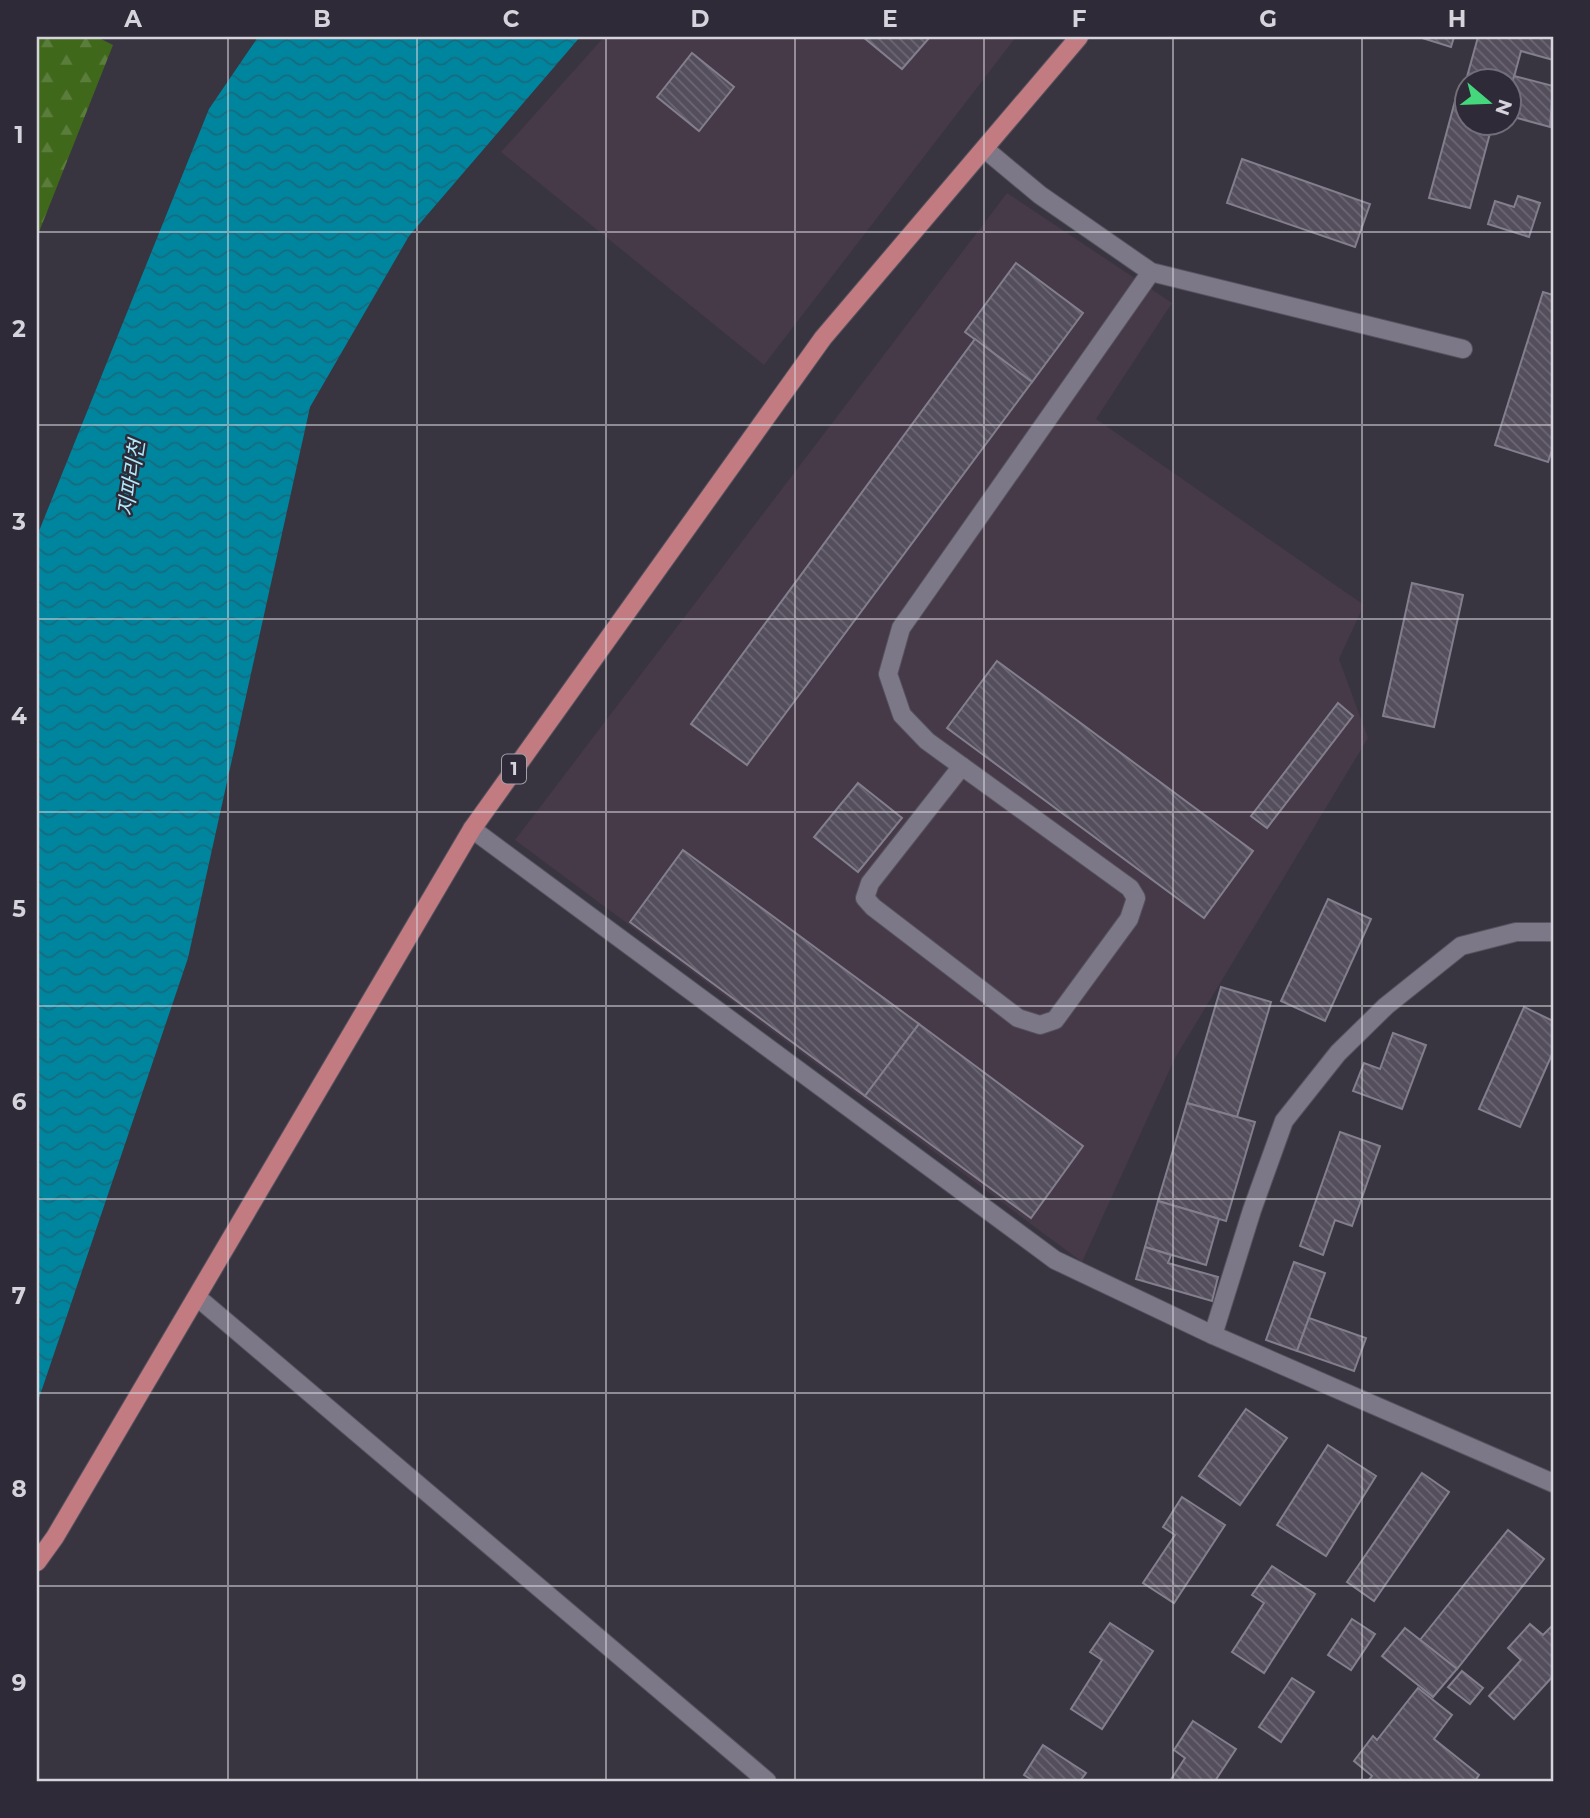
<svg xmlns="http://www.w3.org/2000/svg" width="1590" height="1818" font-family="Montserrat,'Noto Sans KR',sans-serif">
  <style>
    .industrial { fill: #463948 }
    .forest { fill: url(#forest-firs) }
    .water { fill: url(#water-waves) }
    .building { fill: url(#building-back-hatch); stroke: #837e8c; stroke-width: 2 }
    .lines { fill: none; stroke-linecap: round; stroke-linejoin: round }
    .minor-casing { stroke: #56535e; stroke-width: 20 }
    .major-casing { stroke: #56535e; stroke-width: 20 }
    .minor { stroke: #7c7887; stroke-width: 18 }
    .major { stroke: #c37b82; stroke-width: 18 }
    .grid { fill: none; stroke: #d5d3db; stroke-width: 2; stroke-opacity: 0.55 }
    .labels { text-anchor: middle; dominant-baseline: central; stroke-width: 5; stroke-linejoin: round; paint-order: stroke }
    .shield { fill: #2e2a37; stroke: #a3a0aa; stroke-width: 2 }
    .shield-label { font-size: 18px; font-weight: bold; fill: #d5d3db }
    .water-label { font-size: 21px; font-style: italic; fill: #afe9fa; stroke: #2e2a37 }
    .neatline { fill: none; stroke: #d5d3db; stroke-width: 2.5 }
    .grid-label { font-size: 23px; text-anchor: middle; font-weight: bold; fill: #d5d3db }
  </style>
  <defs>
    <pattern id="forest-firs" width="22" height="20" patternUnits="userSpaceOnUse" patternTransform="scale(1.75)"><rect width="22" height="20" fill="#40681b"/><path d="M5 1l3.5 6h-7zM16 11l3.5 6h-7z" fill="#5b7d3c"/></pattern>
    <pattern id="water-waves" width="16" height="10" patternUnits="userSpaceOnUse" patternTransform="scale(1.75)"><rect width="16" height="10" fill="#00859f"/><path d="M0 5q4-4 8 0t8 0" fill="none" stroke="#166c7e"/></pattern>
    <pattern id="building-back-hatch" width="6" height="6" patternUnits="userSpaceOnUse" patternTransform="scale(1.75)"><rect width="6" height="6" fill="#544e5c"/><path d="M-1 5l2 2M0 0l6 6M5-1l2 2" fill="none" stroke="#6c6773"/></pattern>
  </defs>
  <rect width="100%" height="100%" fill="#383541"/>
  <g class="industrial">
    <path d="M604,37H1016L764,365L501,152Z"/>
    <path d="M1007,193L1172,303L1096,419L1364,605L1339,659L1368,738L1175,1058L1082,1262L515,840Z"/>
  </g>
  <path class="forest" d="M37,37H97L113,45L37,237Z"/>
  <path class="water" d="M258,37H580L409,236L310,407L188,958L37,1404V536L209,109Z"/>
  <g class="building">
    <path d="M863,37H930L902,69Z"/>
    <path d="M1419,37H1454L1451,47Z"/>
    <path d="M1478,37H1553V60L1521,51L1510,92V80H1468V96L1462,95Z"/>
    <path d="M692,53L734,87L699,131L657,97Z"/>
    <path d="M1514,76L1553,86L1550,127L1510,116V92Z"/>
    <path d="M1455,101L1468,104V122H1493L1470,208L1429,198Z"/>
    <path d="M1242,159L1370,204L1355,247L1227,203Z"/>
    <path d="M1518,196L1540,203L1529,237L1488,224L1495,201L1514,207Z"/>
    <path d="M1016,263L1083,313L1032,382L965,332Z"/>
    <path d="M1543,292L1553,295V447L1548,462L1495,445Z"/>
    <path d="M975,339L1032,382L747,765L691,724Z"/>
    <path d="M1412,583L1463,595L1434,727L1383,716Z"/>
    <path d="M997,661L1253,851L1204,918L947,728Z"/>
    <path d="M1338,703L1353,716L1267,828L1251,816Z"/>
    <path d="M858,783L902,818L858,872L814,837Z"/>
    <path d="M683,850L919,1024L865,1096L630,922Z"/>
    <path d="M1328,899L1371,919L1325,1021L1281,1001Z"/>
    <path d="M1221,987L1271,1002L1237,1117L1187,1103Z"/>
    <path d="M1524,1007L1553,1021V1052L1520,1127L1479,1109Z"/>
    <path d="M919,1024L1083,1146L1031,1218L865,1096Z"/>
    <path d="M1393,1033L1426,1045L1402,1109L1353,1091L1364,1063L1380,1069Z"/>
    <path d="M1187,1103L1255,1122L1226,1221L1158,1201Z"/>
    <path d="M1340,1132L1380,1146L1352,1226L1335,1220L1323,1255L1300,1246Z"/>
    <path d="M1158,1201L1219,1219L1206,1265L1145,1247Z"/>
    <path d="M1145,1247L1171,1255L1168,1263L1218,1277L1212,1301L1136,1279Z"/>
    <path d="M1294,1262L1325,1273L1297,1351L1266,1340Z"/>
    <path d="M1309,1318L1366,1338L1354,1371L1297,1351Z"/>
    <path d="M1246,1409L1287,1438L1240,1505L1199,1476Z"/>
    <path d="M1328,1445L1376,1476L1326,1556L1277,1525Z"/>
    <path d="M1422,1473L1449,1492L1374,1601L1347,1582Z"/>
    <path d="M1182,1497L1225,1525L1174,1603L1143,1583L1175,1535L1163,1527Z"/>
    <path d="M1508,1530L1544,1559L1457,1669L1420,1640Z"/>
    <path d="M1272,1566L1315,1594L1264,1673L1232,1652L1264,1603L1252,1595Z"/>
    <path d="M1352,1619L1375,1634L1351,1670L1328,1655Z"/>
    <path d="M1110,1623L1153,1651L1102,1729L1071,1709L1102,1660L1090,1652Z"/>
    <path d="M1530,1624L1543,1635L1553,1625V1676L1514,1719L1489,1696L1521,1660L1508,1648Z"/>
    <path d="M1405,1628L1457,1669L1433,1697L1382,1656Z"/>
    <path d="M1462,1671L1483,1688L1470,1704L1448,1687Z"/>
    <path d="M1292,1678L1314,1692L1281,1742L1259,1727Z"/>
    <path d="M1418,1688L1452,1715L1434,1739L1479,1775L1475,1781H1368L1372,1776L1354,1761L1373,1736L1377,1740Z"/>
    <path d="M1193,1721L1236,1749L1215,1781H1170L1185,1758L1174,1750Z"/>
    <path d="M1043,1745L1086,1773L1080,1781H1034L1024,1775Z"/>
  </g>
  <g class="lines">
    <defs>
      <g id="minor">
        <path d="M986,150L1040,195L1151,272L1463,349"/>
        <path d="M962,766L870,883L865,898L873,907L1018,1018L1040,1025L1055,1020L1129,919L1136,898L1130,888L927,741L902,715L888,674L901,628L1151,272"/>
        <path d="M472,829L1055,1260L1213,1335L1553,1483"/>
        <path d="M197,1297L767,1781"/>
        <path d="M1213,1335L1252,1210L1284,1121L1338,1053L1386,1006L1461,946L1516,932H1553"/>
      </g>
      <path id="major" d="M37,1562L55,1537L472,829L823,338L1079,37"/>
    </defs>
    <use href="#minor" class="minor-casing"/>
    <use href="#major" class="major-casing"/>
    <use href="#minor" class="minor"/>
    <use href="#major" class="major"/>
  </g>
  <path class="grid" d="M228,37V1781M417,37V1781M606,37V1781M795,37V1781M984,37V1781M1173,37V1781M1362,37V1781M37,232H1553M37,425H1553M37,619H1553M37,812H1553M37,1006H1553M37,1199H1553M37,1393H1553M37,1586H1553"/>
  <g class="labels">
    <rect class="shield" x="502" y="754.5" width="24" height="29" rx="5"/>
    <g class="shield-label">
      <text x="514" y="769">1</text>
    </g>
    <g class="water-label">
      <text transform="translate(131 478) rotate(-81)">지파리천</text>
    </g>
  </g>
  <rect width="1590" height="1818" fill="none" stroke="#2e2a37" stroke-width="77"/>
  <g transform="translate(1488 102) rotate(109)"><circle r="33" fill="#2e2a37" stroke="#716e79" stroke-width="2"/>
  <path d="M0-5L12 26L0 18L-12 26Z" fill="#44d77b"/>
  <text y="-10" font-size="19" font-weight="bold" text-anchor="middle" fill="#d5d3db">N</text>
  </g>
  <rect x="38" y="38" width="1514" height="1742" class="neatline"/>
  <g class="grid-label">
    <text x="133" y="27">A</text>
    <text x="322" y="27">B</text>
    <text x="511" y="27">C</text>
    <text x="700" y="27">D</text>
    <text x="890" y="27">E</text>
    <text x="1079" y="27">F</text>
    <text x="1268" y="27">G</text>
    <text x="1457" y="27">H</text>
    <text x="19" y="143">1</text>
    <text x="19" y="337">2</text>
    <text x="19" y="530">3</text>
    <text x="19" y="724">4</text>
    <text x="19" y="917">5</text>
    <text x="19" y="1110">6</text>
    <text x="19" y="1304">7</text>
    <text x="19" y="1497">8</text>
    <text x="19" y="1691">9</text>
  </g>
</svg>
